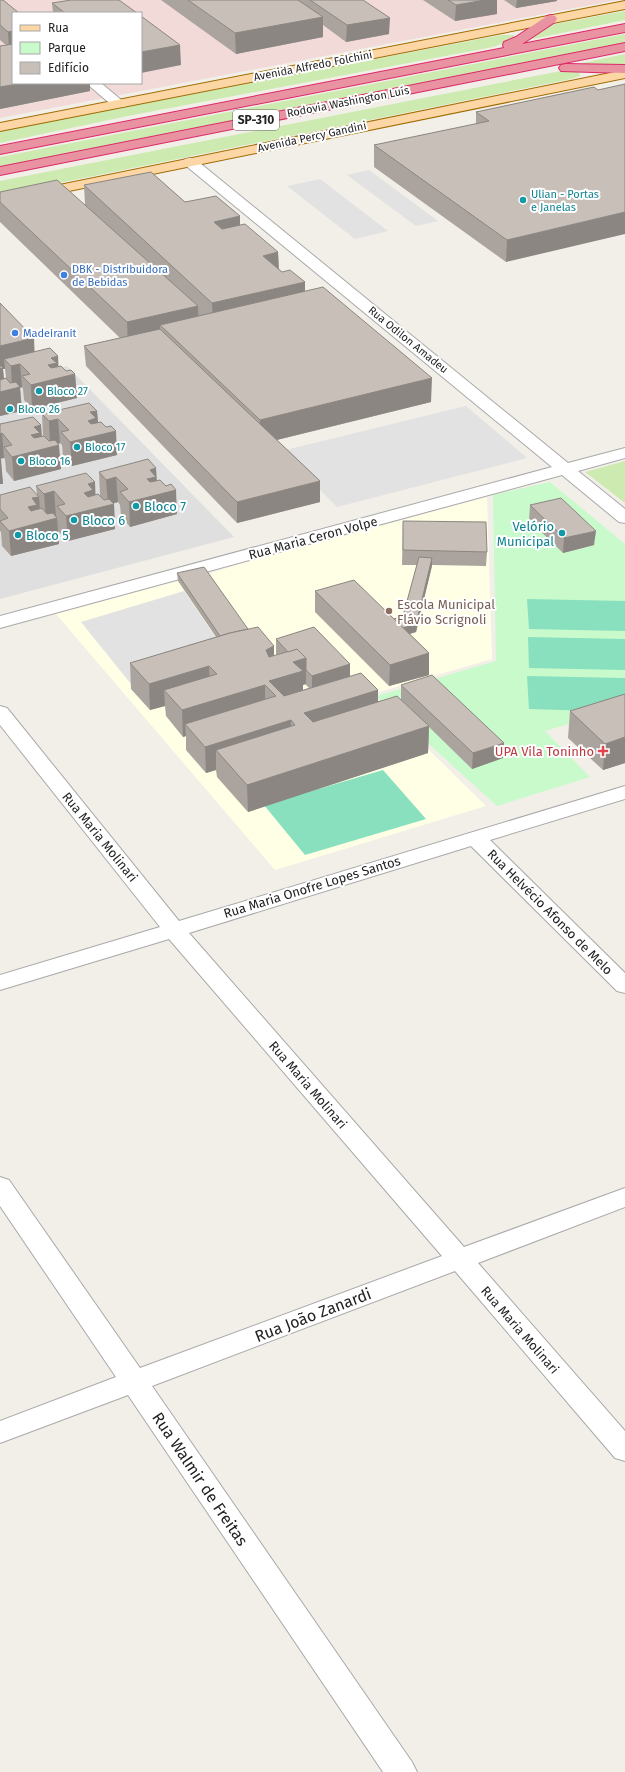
<svg xmlns="http://www.w3.org/2000/svg" width="625" height="1772" font-family="'Fira Sans',sans-serif">
  <style>
    .residential { fill: #e0dfdf }
    .commercial { fill: #f2dad9; fill-rule: evenodd }
    .education { fill: #ffffe5 }
    .grass { fill: #cdebb0 }
    .park { fill: #c8facc }
    .pitch { fill: #88e0be }
    .parking { fill: #e2e2e2 }
    .lines { fill: none; stroke-linecap: round; stroke-linejoin: round }
    .minor-casing { stroke: #a9a9a9; stroke-width: 2 }
    .major-casing { stroke: #a06b00; stroke-width: 2 }
    .highway-casing { stroke: #dc2a67; stroke-width: 2 }
    .minor { fill: #fff; fill-rule: evenodd }
    .major { fill: #fcd6a4; fill-rule: evenodd }
    .highway { fill: #e892a2; fill-rule: evenodd }
    .wall { fill: #aba49e; fill-rule: evenodd }
    .shaded-wall { fill: #8b8681; fill-rule: evenodd }
    .building { fill: #c7bfb8; stroke: #8b8681 }
    .culture-dot { fill: #0f9aa8; stroke: #fff; stroke-width: 1.5 }
    .shop-dot { fill: #3f7fe0; stroke: #fff; stroke-width: 1.5 }
    .education-dot { fill: #8d6e63; stroke: #fff; stroke-width: 1.5 }
    .health-dot { fill: #e0444e; stroke: #fff; stroke-width: 1.5 }
    .labels { text-anchor: middle; dominant-baseline: central; stroke-width: 4; stroke-linejoin: round; paint-order: stroke }
    .far-street-label { font-size: 11px; fill: #222; stroke: #fff }
    .far-culture-label { font-size: 11px; fill: #0d838f; stroke: #fff; text-anchor: start }
    .far-shop-label { font-size: 11px; fill: #366cbe; stroke: #fff; text-anchor: start }
    .shield { fill: #fff; stroke: #646464; stroke-width: 1 }
    .shield-label { font-size: 12px; font-weight: bold; fill: #222 }
    .culture-label { font-size: 13px; fill: #0d838f; stroke: #fff; text-anchor: start }
    .street-label { font-size: 13px; fill: #222; stroke: #fff }
    .education-label { font-size: 13px; fill: #785e54; stroke: #fff; text-anchor: start }
    .health-label { font-size: 13px; fill: #be3a42; stroke: #fff; text-anchor: end }
    .near-street-label { font-size: 16px; fill: #222; stroke: #fff }
  </style>
  <rect width="100%" height="100%" fill="#f2efe9"/>
  <path class="residential" d="M67,366L234,537L0,599V382Z"/>
  <path class="commercial" d="M0,0H617L0,118ZM13,13H141V83H13Z"/>
  <path class="education" d="M487,497L492,659L372,694L486,806L275,870L56,614L178,581L205,575L239,564Z"/>
  <g class="grass">
    <path d="M625,11V20L528,40L550,25Z"/>
    <path d="M625,34V44L0,167V157Z"/>
    <path d="M501,35H513L515,39L493,47L128,116L0,143V131Z"/>
    <path d="M625,54V66L573,65Z"/>
    <path d="M566,70L579,71L580,76L571,79L0,195V181Z"/>
    <path d="M625,461V503L585,472Z"/>
  </g>
  <path class="park" d="M550,482L625,544V707L545,731L590,777L497,806L376,696L496,661L493,495Z"/>
  <g class="pitch">
    <path d="M527,599L625,601V631L529,629Z"/>
    <path d="M528,637L625,639V670L529,668Z"/>
    <path d="M527,676L625,678V712L529,709Z"/>
    <path d="M383,770L426,819L305,855L264,805Z"/>
  </g>
  <g class="parking">
    <path d="M369,170L438,221L416,226L347,175Z"/>
    <path d="M320,179L388,231L355,239L287,186Z"/>
    <path d="M466,406L527,458L337,507L281,451Z"/>
    <path d="M184,591L229,657L131,684L81,622Z"/>
  </g>
  <g class="lines">
    <defs>
      <g id="minor">
        <path d="M86,83H101L126,104L124,107H114Z"/>
        <path d="M190,158L195,159L568,463L625,448V458L578,471L625,509V523L619,522L562,475L0,628V616L552,467L185,165L183,162L185,159Z"/>
        <path d="M0,706L7,708L179,921L625,786V799L490,840L625,973V993L617,991L471,846L189,933L464,1247L625,1188V1207L478,1263L625,1431V1461L615,1458L455,1271L152,1386L412,1762L417,1772H383L128,1395L0,1443V1421L116,1377L0,1206V1177L9,1180L140,1368L442,1256L169,939L0,990V975L160,927L0,725Z"/>
      </g>
      <g id="major">
        <path d="M625,1V9L0,131V123Z"/>
        <path d="M625,70V78L0,205V197Z"/>
      </g>
      <g id="highway">
        <path d="M551,15L555,16L557,19L555,22L522,44L625,24V32L0,154V146L504,48L503,45L504,42L516,37L547,16Z"/>
        <path d="M625,43V51L0,175V167Z"/>
        <path d="M566,64L625,65V73L561,71L559,68L561,65Z"/>
      </g>
    </defs>
    <use href="#minor" class="minor-casing"/>
    <use href="#major" class="major-casing"/>
    <use href="#highway" class="highway-casing"/>
    <use href="#minor" class="minor"/>
    <use href="#major" class="major"/>
    <use href="#highway" class="highway"/>
  </g>
  <g class="wall">
    <path d="M0,0H3L19,13H13V83H90V91L0,109V46L6,45L0,40Z"/>
    <path d="M161,0H363L389,34L346,42L323,25V37L236,54Z"/>
    <path d="M423,0H497V14L455,21Z"/>
    <path d="M504,0H557V1L516,8Z"/>
    <path d="M52,3L137,13H53Z"/>
    <path d="M594,87L506,262L374,167V145L476,124V112Z"/>
    <path d="M84,185L185,202L240,225L278,252L279,269L282,272L305,282V291L431,402L277,440L320,481V502L237,523L86,366L84,346L120,338L0,222V192L85,205Z"/>
    <path d="M0,303L35,352L66,371L75,374L77,398L32,409L24,400L23,389L22,387L20,388L22,411L0,416ZM3,369H5L6,378L4,379Z"/>
    <path d="M97,411L98,422L117,455L72,466L63,457L62,445L60,443L58,444L61,469L14,481L6,471L5,459L4,458H0L3,484H0V424L42,436H43L42,414Z"/>
    <path d="M156,468L157,481L177,514L130,527L121,516L120,505L118,502L113,503L114,504L115,529L68,541L58,531L59,544L11,556L2,546L1,532L0,531V495H37L36,486L95,482V495L100,496L99,472Z"/>
    <path d="M530,505L594,545L563,553L529,520Z"/>
    <path d="M403,521L487,552L486,566L432,565L416,632L410,634L429,653V675L389,686L315,612V591L394,619L403,616L417,565H402Z"/>
    <path d="M177,573L248,629L274,646V656L277,655L276,654V639L350,664V676L378,690V701L401,699V685L503,758L472,769L429,727L428,753L248,812L217,777L216,770L206,773L186,750V736L183,737L166,716L165,706L150,710L131,689L130,663L216,637L178,581ZM305,684L309,688L303,690V685Z"/>
    <path d="M625,694V763L603,770L568,738L570,711Z"/>
  </g>
  <g class="shaded-wall">
    <path d="M485,0H497V14L455,21L456,5Z"/>
    <path d="M517,0H557V1L516,8Z"/>
    <path d="M323,17V37L236,54L235,33Z"/>
    <path d="M390,18L389,34L346,42L347,25Z"/>
    <path d="M13,31V48L9,49L8,32Z"/>
    <path d="M180,45L181,65L141,73V52Z"/>
    <path d="M23,83H90V91L0,109V87Z"/>
    <path d="M625,212V234L506,262L507,240Z"/>
    <path d="M240,216V238L215,244L214,222Z"/>
    <path d="M278,252L279,275L263,256Z"/>
    <path d="M305,282V305L213,326L212,303Z"/>
    <path d="M198,306L199,329L160,325V338L128,346L127,322Z"/>
    <path d="M34,338L35,362L20,364L22,387L20,388L22,411L0,416V346ZM4,359L11,366L12,389L5,390L3,369H5Z"/>
    <path d="M58,356L59,378L75,374L77,398L32,409L31,385L51,358Z"/>
    <path d="M432,378L431,402L260,444V420Z"/>
    <path d="M97,411L99,435L116,431L117,455L72,466L70,442L88,421L90,412Z"/>
    <path d="M58,419L60,443L50,446L49,421Z"/>
    <path d="M41,425L43,449L59,445L61,469L14,481L12,457L34,427Z"/>
    <path d="M2,433L4,458L0,459V434Z"/>
    <path d="M0,459H1L3,484H0Z"/>
    <path d="M156,468L157,493L176,490L177,514L130,527L129,502L147,479L150,470Z"/>
    <path d="M116,477L118,502L108,505L106,480Z"/>
    <path d="M320,481V502L237,523V502Z"/>
    <path d="M95,482L96,507L114,504L115,529L68,541L66,516L88,484Z"/>
    <path d="M54,491L56,516L46,519L44,494Z"/>
    <path d="M39,497L41,522L57,518L59,544L11,556L9,531L28,507L32,498Z"/>
    <path d="M596,531L594,545L563,553L564,538Z"/>
    <path d="M432,558V566L416,632L391,639V631L416,624Z"/>
    <path d="M274,646V672L266,650Z"/>
    <path d="M429,653V675L389,686L390,665Z"/>
    <path d="M306,658V684L303,685V698L276,696L269,681L293,662Z"/>
    <path d="M350,664V679L312,691V676Z"/>
    <path d="M209,666L210,692L164,690L165,706L150,710L149,684Z"/>
    <path d="M265,685V711L185,724L186,736L183,737L182,710Z"/>
    <path d="M378,690V716L304,740V713Z"/>
    <path d="M291,720V747L216,750V770L206,773L205,747Z"/>
    <path d="M429,726L428,753L248,812L247,785Z"/>
    <path d="M625,737V763L603,770L605,744Z"/>
    <path d="M504,743L503,758L472,769L473,753Z"/>
  </g>
  <g class="building">
    <path d="M0,0H3L19,13H13V31L8,32L0,25Z"/>
    <path d="M71,0H119L137,13H65L52,3Z"/>
    <path d="M188,0H298L323,17L235,33Z"/>
    <path d="M310,0H363L390,18L347,25Z"/>
    <path d="M448,0H485L456,5Z"/>
    <path d="M141,16L180,45L141,52Z"/>
    <path d="M13,44V83H23L0,87V46Z"/>
    <path d="M625,84V212L507,240L374,145L489,121L476,112L594,87L598,90Z"/>
    <path d="M151,172L185,202L216,196L240,216L214,222L222,229L245,224L278,252L263,256L282,272L290,270L305,282L212,303L84,185Z"/>
    <path d="M57,180L198,306L127,322L0,202V192Z"/>
    <path d="M323,287L432,378L260,420L160,325Z"/>
    <path d="M0,303L34,338L0,346Z"/>
    <path d="M160,329L320,481L237,502L84,346Z"/>
    <path d="M50,348L58,356L51,358L57,363L48,365L51,368L61,366L66,371L71,370L75,374L31,385L22,376L30,374L20,364L11,366L4,359Z"/>
    <path d="M0,365L3,368L0,369Z"/>
    <path d="M6,378L10,383L16,382L20,387L0,392V380Z"/>
    <path d="M89,403L97,411L90,412L96,418L88,421L91,424L101,422L106,427L111,426L116,431L70,442L61,432L69,430L58,419L49,421L42,414Z"/>
    <path d="M33,417L41,425L34,427L40,433L31,435L34,438L44,436L49,441L55,440L59,445L12,457L4,447L12,445L2,433L0,434V424Z"/>
    <path d="M148,459L156,468L150,470L156,477L147,479L150,482L160,480L166,486L171,484L176,490L129,502L120,492L128,489L116,477L106,480L99,472Z"/>
    <path d="M86,473L95,482L88,484L93,490L84,493L88,497L98,494L104,500L109,499L114,504L66,516L57,506L65,504L54,491L44,494L36,486Z"/>
    <path d="M30,487L39,497L32,498L37,505L28,507L31,511L42,508L47,514L53,513L57,518L9,531L0,521L8,518L0,509V495Z"/>
    <path d="M561,498L596,531L564,538L530,505Z"/>
    <path d="M403,521L486,522L487,552L403,550Z"/>
    <path d="M419,557L432,558L416,624L403,628L394,619L403,616Z"/>
    <path d="M204,567L248,629L230,633L220,636L177,573Z"/>
    <path d="M354,580L429,653L390,665L315,591Z"/>
    <path d="M258,627L274,646L266,650L269,657L297,649L306,658L293,662L303,671L269,681L284,696L361,673L378,690L304,713L313,722L397,696L429,726L247,785L216,750L295,725L291,720L205,747L185,724L276,696L265,685L182,710L164,690L217,674L209,666L149,684L130,663L230,633Z"/>
    <path d="M314,627L350,664L312,676L306,670V658L297,649L288,652L276,639Z"/>
    <path d="M432,675L504,743L473,753L401,685Z"/>
    <path d="M625,694V737L605,744L570,711Z"/>
  </g>
  <g class="culture-dot">
    <circle cx="523" cy="200" r="4"/>
    <circle cx="39" cy="391" r="4"/>
    <circle cx="10" cy="409" r="4"/>
    <circle cx="77" cy="447" r="4"/>
    <circle cx="21" cy="461" r="4"/>
    <circle cx="136" cy="506" r="4"/>
    <circle cx="74" cy="520" r="4"/>
    <circle cx="562" cy="533" r="4"/>
    <circle cx="18" cy="535" r="4"/>
  </g>
  <g class="shop-dot">
    <circle cx="64" cy="275" r="4"/>
    <circle cx="15" cy="333" r="4"/>
  </g>
  <circle class="education-dot" cx="389" cy="611" r="4"/>
  <path class="health-dot" d="M601 745h4v4h4v4h-4v4h-4v-4h-4v-4h4z"/>
  <g class="labels">
    <g class="far-street-label">
      <text transform="translate(313 66) rotate(-11)">Avenida Alfredo Folchini</text>
      <text transform="translate(348 102) rotate(-11)">Rodovia Washington Luís</text>
      <text transform="translate(312 137) rotate(-12)">Avenida Percy Gandini</text>
      <text transform="translate(408 340) rotate(39)">Rua Odilon Amadeu</text>
    </g>
    <g class="far-culture-label">
      <text x="531" y="194">Ulian - Portas<tspan x="531" dy="13">e Janelas</tspan></text>
      <text x="47" y="391">Bloco 27</text>
      <text x="18" y="409">Bloco 26</text>
      <text x="85" y="447">Bloco 17</text>
      <text x="29" y="461">Bloco 16</text>
    </g>
    <g class="far-shop-label">
      <text x="72" y="269">DBK - Distribuidora<tspan x="72" dy="13">de Bebidas</tspan></text>
      <text x="23" y="333">Madeiranit</text>
    </g>
    <rect class="shield" x="233" y="110" width="46" height="20" rx="3"/>
    <g class="shield-label">
      <text x="256" y="120">SP-310</text>
    </g>
    <g class="culture-label">
      <text x="144" y="506">Bloco 7</text>
      <text x="82" y="520">Bloco 6</text>
      <text x="554" y="526" text-anchor="end">Velório<tspan x="554" dy="15">Municipal</tspan></text>
      <text x="26" y="535">Bloco 5</text>
    </g>
    <g class="street-label">
      <text transform="translate(313 538) rotate(-15)">Rua Maria Ceron Volpe</text>
      <text transform="translate(100 837) rotate(51)">Rua Maria Molinari</text>
      <text transform="translate(312 887) rotate(-17)">Rua Maria Onofre Lopes Santos</text>
      <text transform="translate(550 912) rotate(45)">Rua Helvécio Afonso de Melo</text>
      <text transform="translate(308 1085) rotate(49)">Rua Maria Molinari</text>
      <text transform="translate(520 1330) rotate(49)">Rua Maria Molinari</text>
    </g>
    <g class="education-label">
      <text x="397" y="604">Escola Municipal<tspan x="397" dy="15">Flávio Scrignoli</tspan></text>
    </g>
    <g class="health-label">
      <text x="594" y="751">UPA Vila Toninho</text>
    </g>
    <g class="near-street-label">
      <text transform="translate(313 1315) rotate(-21)">Rua João Zanardi</text>
      <text transform="translate(200 1479) rotate(56)">Rua Walmir de Freitas</text>
    </g>
  </g>
  <rect x="12" y="12" width="130" height="72" fill="#ffffff" stroke="#a7a7a7"/>
  <rect x="20" y="25" width="20" height="6" fill="#fcd6a4" stroke="#a7a7a7"/>
  <text x="48" y="32" font-size="12" fill="#222222">Rua</text>
  <rect x="20" y="42" width="20" height="12" fill="#c8facc" stroke="#a7a7a7"/>
  <text x="48" y="52" font-size="12" fill="#222222">Parque</text>
  <rect x="20" y="62" width="20" height="12" fill="#c7bfb8" stroke="#a7a7a7"/>
  <text x="48" y="72" font-size="12" fill="#222222">Edifício</text>
</svg>
